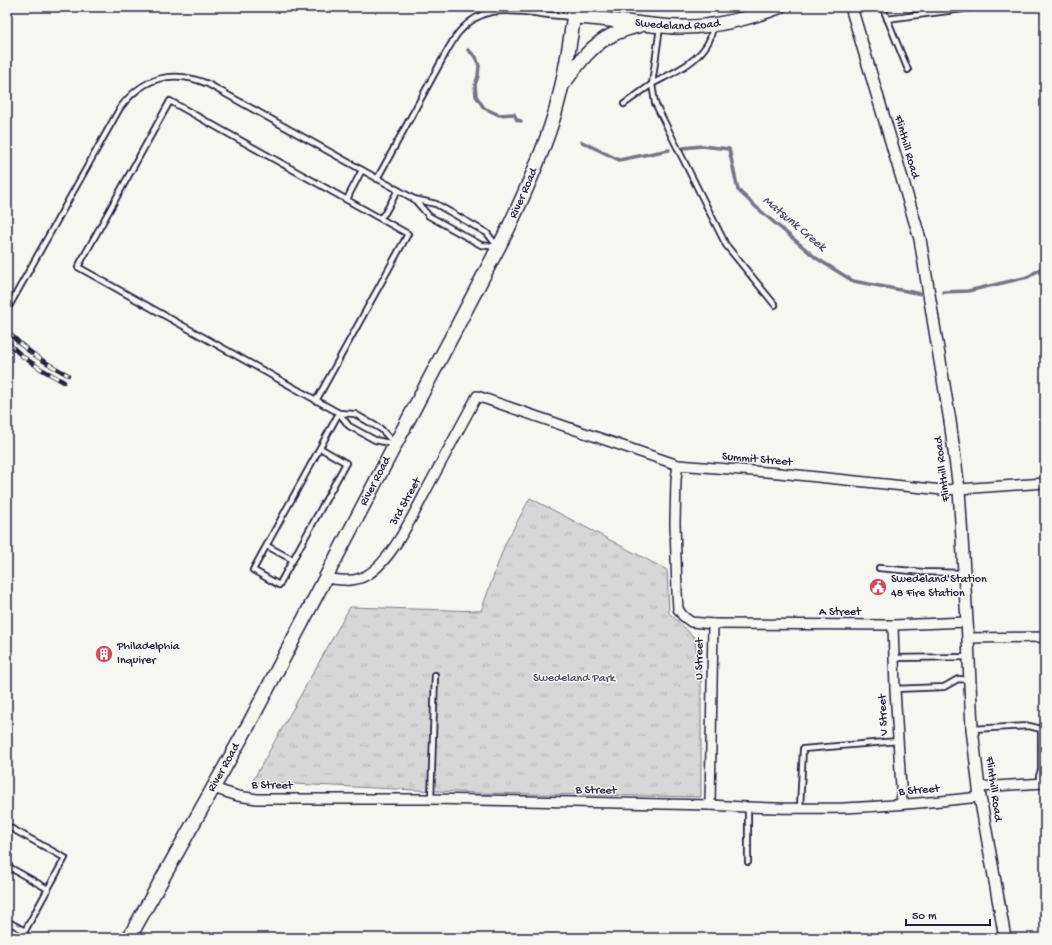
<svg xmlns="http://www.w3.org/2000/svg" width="1052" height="945" font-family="'Gochi Hand',sans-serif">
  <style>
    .park { fill: url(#park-tufts); stroke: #7c7c89 }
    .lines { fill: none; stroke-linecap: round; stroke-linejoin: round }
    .stream { stroke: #757583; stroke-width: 3.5 }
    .service-casing { stroke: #22223b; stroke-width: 8 }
    .minor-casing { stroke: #22223b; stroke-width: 12 }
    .tertiary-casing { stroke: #22223b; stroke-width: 14 }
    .secondary-casing { stroke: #22223b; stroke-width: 16 }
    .service { stroke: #f6f6f2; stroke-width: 4.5 }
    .minor { stroke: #f6f6f2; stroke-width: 9 }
    .tertiary { stroke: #f6f6f2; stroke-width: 11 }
    .secondary { stroke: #f6f6f2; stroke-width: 13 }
    .rail-casing { stroke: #22223b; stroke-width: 4.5 }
    .rail { stroke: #f6f6f2; stroke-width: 3; stroke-dasharray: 9; stroke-linecap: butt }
    .labels { text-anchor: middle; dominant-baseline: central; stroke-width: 3; stroke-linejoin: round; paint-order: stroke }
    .street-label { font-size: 12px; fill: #22223b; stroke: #f6f6f2 }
    .poi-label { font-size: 12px; fill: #22223b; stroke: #f6f6f2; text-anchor: start }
    .park-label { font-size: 12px; fill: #4f4f62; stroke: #f6f6f2 }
    .water-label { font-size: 13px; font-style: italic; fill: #535365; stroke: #f6f6f2 }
  </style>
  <defs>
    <pattern id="park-tufts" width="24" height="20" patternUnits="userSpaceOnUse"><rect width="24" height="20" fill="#d7d7d7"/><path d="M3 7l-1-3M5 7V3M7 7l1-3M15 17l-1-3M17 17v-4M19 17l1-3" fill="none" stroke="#b8b8b9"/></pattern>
  </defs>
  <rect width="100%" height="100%" fill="#f6f6f2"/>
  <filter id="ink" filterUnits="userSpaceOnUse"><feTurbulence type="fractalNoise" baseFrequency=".025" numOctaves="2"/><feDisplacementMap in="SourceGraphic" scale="8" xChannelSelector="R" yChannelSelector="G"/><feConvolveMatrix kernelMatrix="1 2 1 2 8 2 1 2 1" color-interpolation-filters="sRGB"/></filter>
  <g filter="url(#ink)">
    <path class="park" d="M530,498L667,570L669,613L694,637L701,674V797L478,793L252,782L350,607L481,611L505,544Z"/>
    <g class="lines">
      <g class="stream">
        <path d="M468,50L476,57L479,66L478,76L475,85L476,96L484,108L499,115L514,114L517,120L521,121"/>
        <path d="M582,142L619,160L669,150"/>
        <path d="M683,148L702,146L729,149L738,190L756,207L816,258L853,281L922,294"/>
        <path d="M943,292L968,291L1028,277L1042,268"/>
      </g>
      <defs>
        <g id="service">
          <path d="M882,7L884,11L908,70"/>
          <path d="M887,19L978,7"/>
          <path d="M713,26C712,31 711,37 709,41C698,63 672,73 652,84L655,103L726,245L775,305"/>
          <path d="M624,104L652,84L660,27"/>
          <path d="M377,179L448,49C452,43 455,36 460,31C482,6 505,10 535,13C547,15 560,16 572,17"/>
          <path d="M414,199L429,216L481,245L497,247"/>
          <path d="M347,200L350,193L362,170"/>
          <path d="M380,218L385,213L398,190"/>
          <path d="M7,310L120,108C143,77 173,69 208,84L414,199L436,204L487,233L497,246"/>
          <path d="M316,401L408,234L170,101L78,267L339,413L349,426L375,440L394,444"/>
          <path d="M339,413L355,414L381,429L394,443"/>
          <path d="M320,448L346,463L279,585L253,570L339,413"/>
          <path d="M267,546L293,560"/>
          <path d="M879,568L923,572L964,573"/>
          <path d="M894,658L969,657"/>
          <path d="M895,689L944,687L958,679L970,680"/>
          <path d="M972,729L1029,726L1041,729V770L1039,776V783"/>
          <path d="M431,799L435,675"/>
          <path d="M748,808V862"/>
          <path d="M800,808L803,749L898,741"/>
          <path d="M7,826L65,858L21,938"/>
          <path d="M7,866L48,889"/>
          <path d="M7,921L25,931"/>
        </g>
        <g id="minor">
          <path d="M678,465L676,479L675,523L677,592L678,609L683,616L691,622L713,624L710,805"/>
          <path d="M325,578C340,580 354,583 367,575C392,561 415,511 429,485C445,455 461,426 477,396L678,465L779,473L942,490L959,489L1045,483"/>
          <path d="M713,624L893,625L967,622"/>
          <path d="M893,625L895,689L902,804"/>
          <path d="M968,638L1045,637"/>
          <path d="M979,787L1045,783"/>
          <path d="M213,788L238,796L257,799H431L710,805C755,808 799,809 844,808C889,806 935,802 980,797"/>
        </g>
        <path id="tertiary" d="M851,7L920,239L935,331L950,421L959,489L968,638L972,729L980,797L1005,938"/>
        <g id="secondary">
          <path id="s1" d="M574,17C609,18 643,26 678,27C713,28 747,19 779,7"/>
          <path d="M564,83C578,64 591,45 612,35C620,31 629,28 638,26"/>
          <path id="s2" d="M129,938L249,724L508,229C526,191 543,153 555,113C565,78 570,42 575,7"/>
        </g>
      </defs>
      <use href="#service" class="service-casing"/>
      <use href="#minor" class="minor-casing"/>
      <use href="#tertiary" class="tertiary-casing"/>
      <use href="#secondary" class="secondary-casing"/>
      <use href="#service" class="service"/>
      <use href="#minor" class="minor"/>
      <use href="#tertiary" class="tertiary"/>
      <use href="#secondary" class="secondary"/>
      <defs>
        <g id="rail">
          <path d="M7,330C23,350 46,363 68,375"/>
          <path d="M7,342L22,356L41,369L64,382"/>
        </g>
      </defs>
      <use href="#rail" class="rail-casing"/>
      <use href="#rail" class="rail"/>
    </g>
  </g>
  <defs>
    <symbol id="civic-disc" viewBox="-11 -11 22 22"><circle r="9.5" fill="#d1495b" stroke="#f6f6f2"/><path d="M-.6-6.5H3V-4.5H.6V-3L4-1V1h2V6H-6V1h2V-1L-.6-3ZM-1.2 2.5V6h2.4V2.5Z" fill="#fff"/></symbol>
    <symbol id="building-disc" viewBox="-11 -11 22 22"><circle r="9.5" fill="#d1495b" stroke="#f6f6f2"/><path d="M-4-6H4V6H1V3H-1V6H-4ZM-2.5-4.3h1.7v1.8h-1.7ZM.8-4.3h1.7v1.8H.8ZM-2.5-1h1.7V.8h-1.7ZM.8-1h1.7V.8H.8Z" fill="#fff"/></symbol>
  </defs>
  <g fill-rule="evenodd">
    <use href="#civic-disc" x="868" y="577" width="20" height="20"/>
    <use href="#building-disc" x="94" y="644" width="20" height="20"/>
  </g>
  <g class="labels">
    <g class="street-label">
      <text stroke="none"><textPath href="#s1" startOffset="104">Swedeland Road</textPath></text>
      <text transform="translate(906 147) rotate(74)">Flinthill Road</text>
      <text stroke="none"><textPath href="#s2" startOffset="843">River Road</textPath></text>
      <text transform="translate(757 460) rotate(5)">Summit Street</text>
      <text transform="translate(943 469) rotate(-97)">Flinthill Road</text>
      <text stroke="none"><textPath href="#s2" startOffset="519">River Road</textPath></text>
      <text transform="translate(406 502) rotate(-61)">3rd Street</text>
      <text x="840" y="613">A Street</text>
      <text transform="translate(700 659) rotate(-89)">U Street</text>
      <text transform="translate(884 715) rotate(-93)">V Street</text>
      <text stroke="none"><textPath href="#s2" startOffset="195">River Road</textPath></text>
      <text transform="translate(272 786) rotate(1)">B Street</text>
      <text transform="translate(993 789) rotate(82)">Flinthill Road</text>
      <text transform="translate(596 791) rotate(1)">B Street</text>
      <text transform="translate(919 791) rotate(-5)">B Street</text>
    </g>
    <g class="poi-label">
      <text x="891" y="580">Swedeland Station<tspan x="891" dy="14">48 Fire Station</tspan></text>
      <text x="117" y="647">Philadelphia<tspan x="117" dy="14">Inquirer</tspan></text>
    </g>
    <g class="park-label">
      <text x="574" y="679">Swedeland Park</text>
    </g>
    <g class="water-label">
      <text transform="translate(794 224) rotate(40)">Matsunk Creek</text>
    </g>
  </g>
  <rect width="1052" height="945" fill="none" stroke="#f6f6f2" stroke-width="24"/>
  <rect x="12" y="12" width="1028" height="921" fill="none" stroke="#22223b" stroke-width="1.5" filter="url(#ink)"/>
  <path d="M906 919v6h84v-6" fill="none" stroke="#22223b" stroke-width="2"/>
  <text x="912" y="919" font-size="12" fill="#22223b" stroke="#f6f6f2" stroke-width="3" paint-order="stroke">50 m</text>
</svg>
